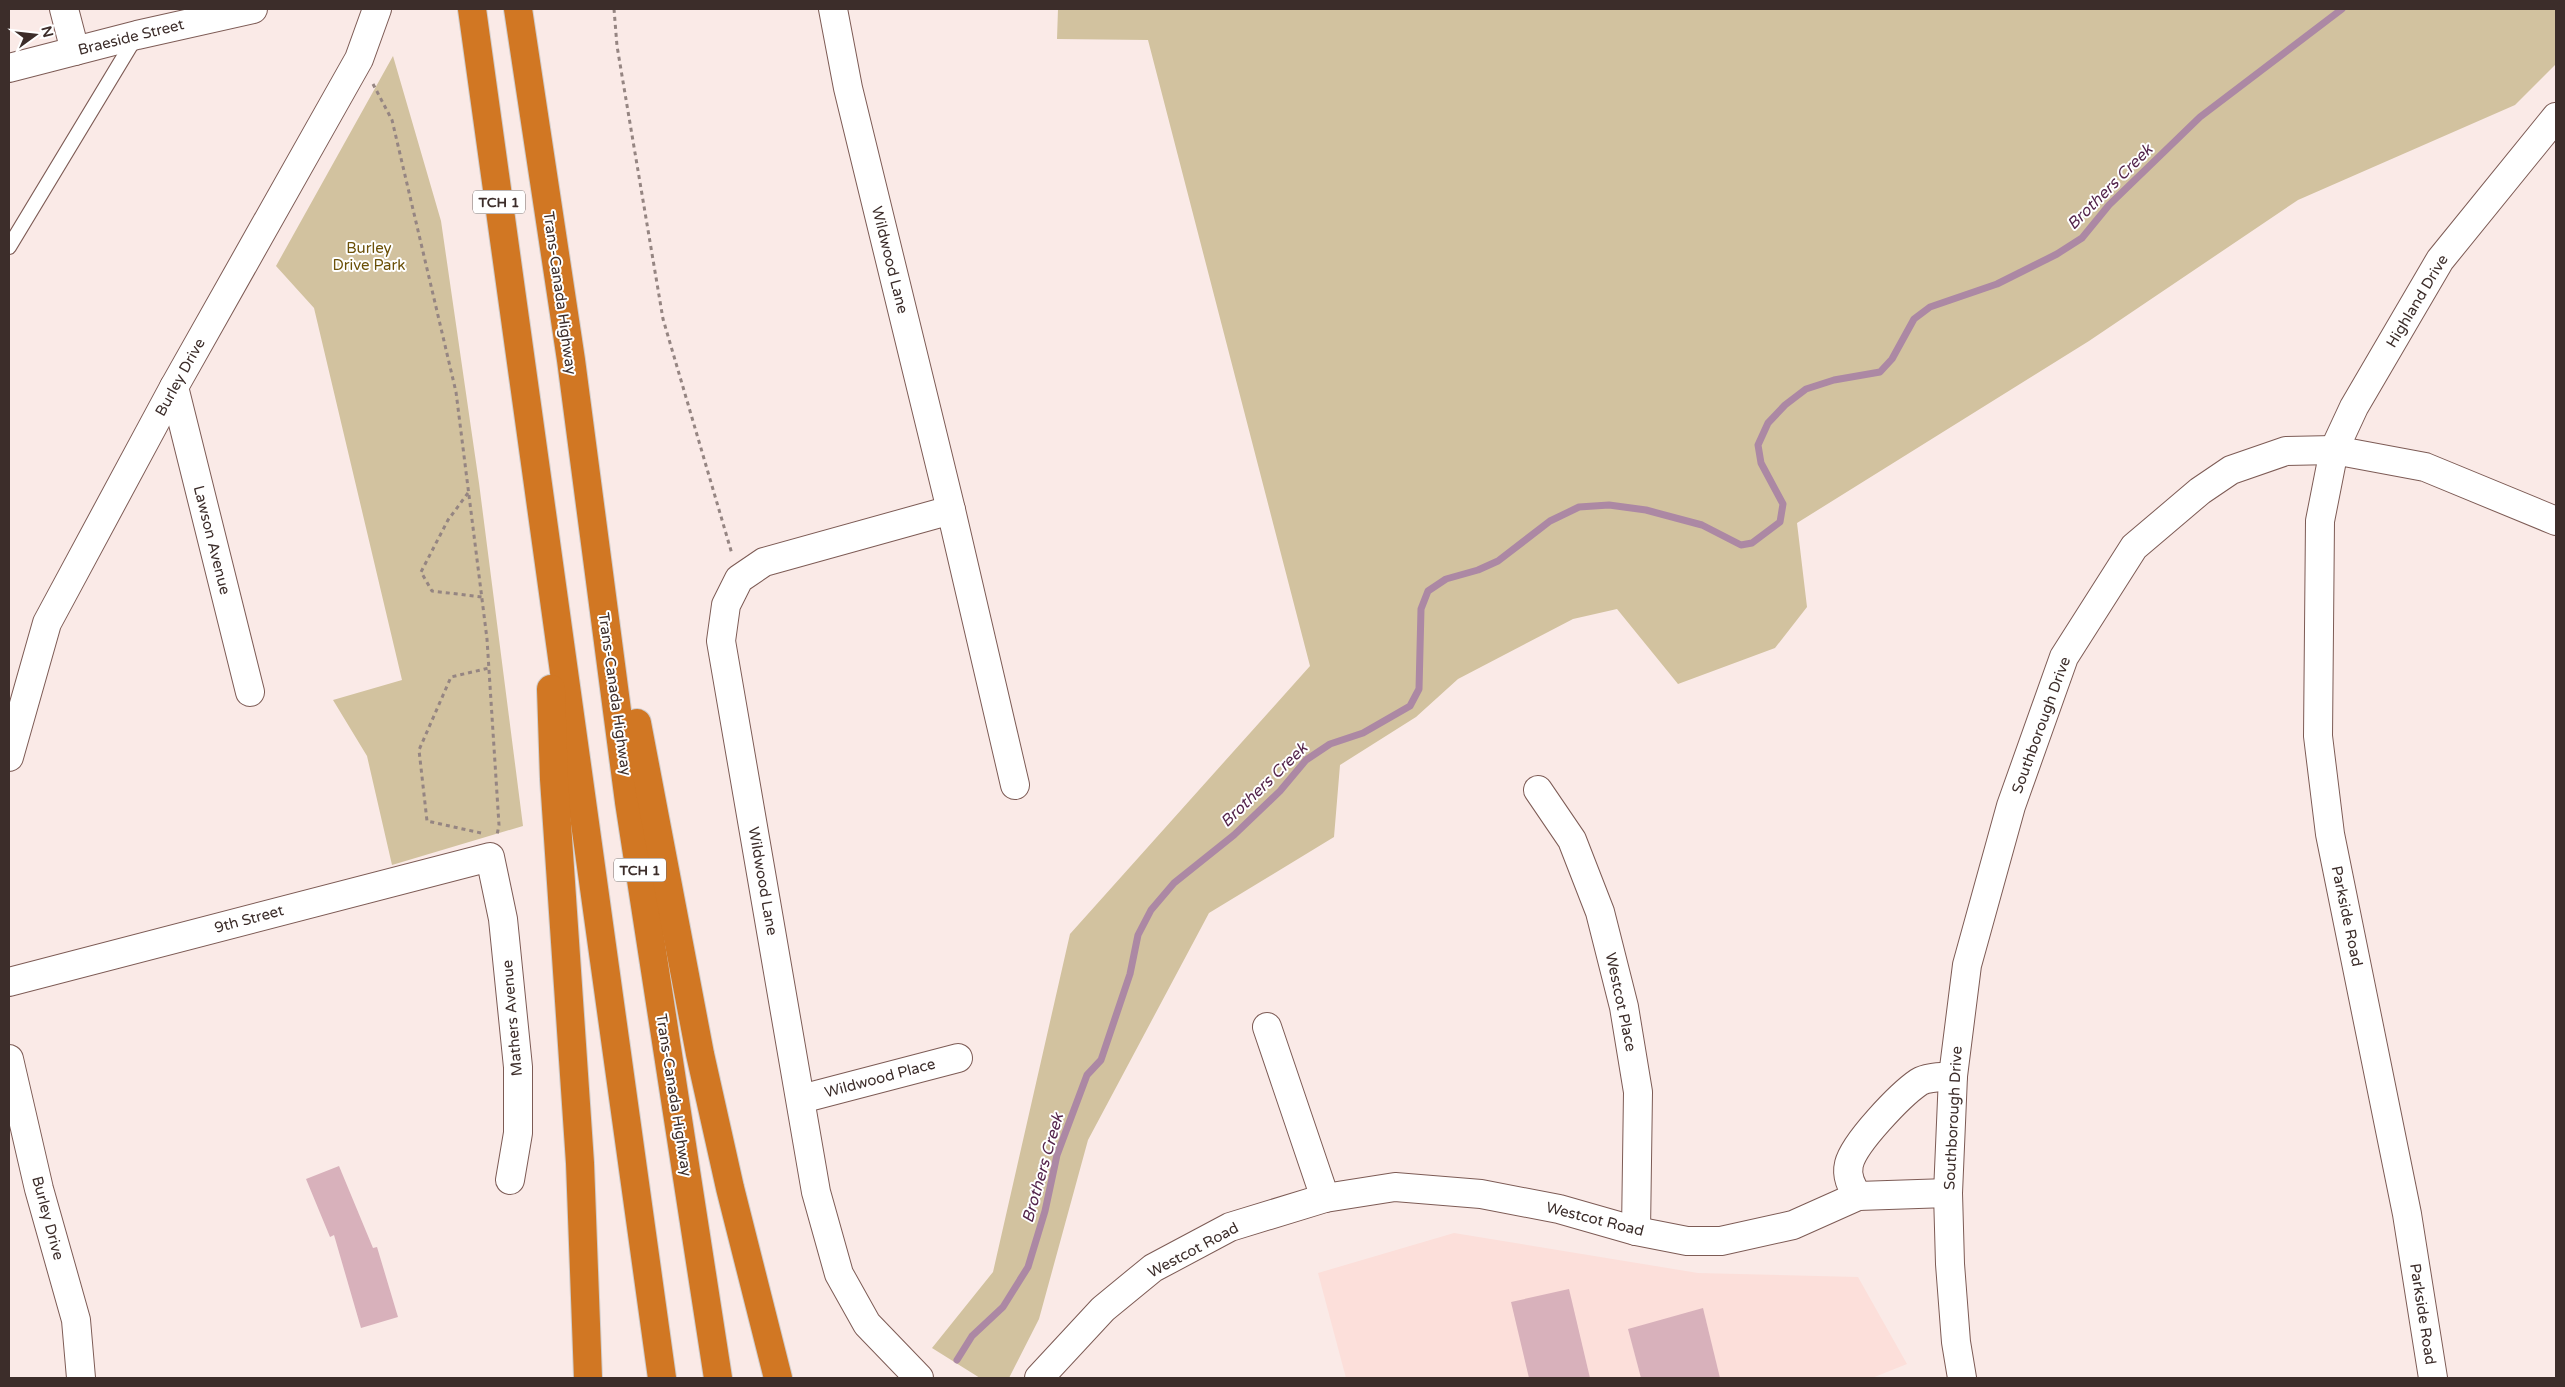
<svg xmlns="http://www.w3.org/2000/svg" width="2565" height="1387" font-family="'Varela Round',sans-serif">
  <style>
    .built { fill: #fcdfda }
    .green { fill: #d2c29f }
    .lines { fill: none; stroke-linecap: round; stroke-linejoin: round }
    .stream { stroke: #ac88a4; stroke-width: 7 }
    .building { fill: #d8b1bb }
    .service-casing { stroke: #7d5b55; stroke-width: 16 }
    .minor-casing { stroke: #7d5b55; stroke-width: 30 }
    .tertiary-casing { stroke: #7d5b55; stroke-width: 30 }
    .motorway-casing { stroke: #d0cdcc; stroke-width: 30 }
    .path { stroke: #958582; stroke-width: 3; stroke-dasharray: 4 4; stroke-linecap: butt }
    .service { stroke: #fff; stroke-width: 14 }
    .minor { stroke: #fff; stroke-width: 28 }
    .tertiary { stroke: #fff; stroke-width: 28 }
    .motorway { stroke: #d17723; stroke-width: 28 }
    .labels { text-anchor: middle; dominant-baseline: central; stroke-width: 4; stroke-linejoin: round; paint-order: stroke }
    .shield { fill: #fff; stroke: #766c6a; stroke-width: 1 }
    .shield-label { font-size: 14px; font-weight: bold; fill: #3c2d2a }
    .street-label { font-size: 15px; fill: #3c2d2a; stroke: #fff }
    .park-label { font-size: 15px; fill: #6b5008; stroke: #fff }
    .water-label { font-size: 16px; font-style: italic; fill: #54254c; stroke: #fff }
  </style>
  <rect width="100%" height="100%" fill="#faeae7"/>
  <path class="built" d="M1454,1233L1698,1273L1858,1277L1907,1364L1872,1378H1346L1318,1273Z"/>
  <g class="green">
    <path d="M1058,9H2556V64L2515,105L2298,200L2089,341L1797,523L1807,607L1775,648L1678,684L1617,609L1573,619L1458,679L1416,717L1340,765L1334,837L1209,913L1088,1140L1039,1319L1009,1378H980L932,1348L993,1272L1070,934L1310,666L1148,40L1057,39Z"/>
    <path d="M393,56L441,221L479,483L523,826L392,865L367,756L333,700L402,680L314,308L276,266Z"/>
  </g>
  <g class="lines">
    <path class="stream" d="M957,1360L972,1336L1003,1307L1028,1267L1045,1211L1057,1155L1087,1075L1101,1060L1130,974L1138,935L1151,910L1174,883L1234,835L1280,791L1306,760L1330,744L1363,733L1410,706L1419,689L1421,609L1428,591L1446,579L1478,570L1498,561L1550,521L1579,507L1609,505L1646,510L1702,525L1741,545L1752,543L1780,522L1783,504L1761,463L1758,445L1768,423L1785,405L1806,389L1834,380L1880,372L1892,359L1914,319L1930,307L1997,284L2057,254L2082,238L2109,205L2200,117L2342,9"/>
  </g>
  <g class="building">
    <path d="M339,1166L373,1248L377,1247L398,1317L361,1328L334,1235L330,1237L306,1179Z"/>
    <path d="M1569,1289L1590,1378H1529L1511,1302Z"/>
    <path d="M1703,1308L1720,1378H1641L1628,1329Z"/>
  </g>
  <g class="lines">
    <defs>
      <path id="service" d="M9,247L137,35"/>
      <g id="minor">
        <path d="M64,9L75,51"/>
        <path d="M833,9L848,88L951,510L1015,785"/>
        <path d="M9,68L137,35L253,9"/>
        <path d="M174,387L250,692"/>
        <path d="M2334,450L2320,521L2318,736L2330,834L2407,1214L2433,1378"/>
        <path d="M1538,790L1572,840L1600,912L1624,1007L1638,1092L1636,1231"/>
        <path d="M9,982L490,857L503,919L518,1067V1133L510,1180"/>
        <path d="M1267,1027L1325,1198"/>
        <path d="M801,1099L958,1058"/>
        <path d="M1858,1196C1851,1186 1846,1176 1849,1164C1854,1143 1900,1095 1919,1082C1927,1077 1943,1077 1953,1076"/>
        <path d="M919,1378L867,1324L839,1274L816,1192L721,641L726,605L739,579L764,562L951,510"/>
        <path d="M1039,1378L1103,1309L1153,1268L1230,1227L1325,1198L1395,1187L1481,1194L1559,1209L1636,1231L1687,1241H1721L1793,1225L1858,1196L1948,1193"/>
      </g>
      <g id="tertiary">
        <path d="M2334,450L2354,407L2440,260L2556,117"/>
        <path d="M9,757L47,623L174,387L359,59L377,9"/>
        <path d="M9,1059L39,1189L76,1320L81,1378"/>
        <path d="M1962,1378L1956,1342L1950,1264L1948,1193L1953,1076L1967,965L2011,806L2064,657L2134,547L2200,491L2231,470L2286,451L2334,450L2425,467L2556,521"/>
      </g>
      <g id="motorway">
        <path d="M472,9L662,1378"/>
        <path d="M518,9L571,360L629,802L718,1378"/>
        <path d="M551,689L554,779L580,1163L588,1378"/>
        <path d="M637,723L700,1054L730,1188L778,1378"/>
      </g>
    </defs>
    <use href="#service" class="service-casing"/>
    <use href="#minor" class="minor-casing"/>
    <use href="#tertiary" class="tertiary-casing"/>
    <use href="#motorway" class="motorway-casing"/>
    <g class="path">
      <path d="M614,9L617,46L663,319L732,554"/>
      <path d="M373,84L392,120L456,392L487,639L499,825L497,835"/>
      <path d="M468,493L448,520L421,572L432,591L482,597"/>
      <path d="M481,833L427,821L419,750L451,677L489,668"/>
    </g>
    <use href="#service" class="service"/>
    <use href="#minor" class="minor"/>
    <use href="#tertiary" class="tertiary"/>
    <use href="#motorway" class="motorway"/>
  </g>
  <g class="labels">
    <g class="shield">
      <rect x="473" y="190.5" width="52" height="23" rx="4"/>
      <rect x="614" y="858.5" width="52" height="23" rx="4"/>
    </g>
    <g class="shield-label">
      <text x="499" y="202">TCH 1</text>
      <text x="640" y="870">TCH 1</text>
    </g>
    <g class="street-label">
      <text transform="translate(131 37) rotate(-14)">Braeside Street</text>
      <text transform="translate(890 260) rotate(76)">Wildwood Lane</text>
      <text transform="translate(560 293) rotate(82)">Trans-Canada Highway</text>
      <text transform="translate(2417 301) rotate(-59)">Highland Drive</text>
      <text transform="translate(180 377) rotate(-61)">Burley Drive</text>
      <text transform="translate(212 540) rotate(76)">Lawson Avenue</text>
      <text transform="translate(615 694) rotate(82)">Trans-Canada Highway</text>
      <text transform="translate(2041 725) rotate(-70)">Southborough Drive</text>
      <text transform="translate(763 881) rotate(80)">Wildwood Lane</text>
      <text transform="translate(2347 916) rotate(78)">Parkside Road</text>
      <text transform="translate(249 919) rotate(-15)">9th Street</text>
      <text transform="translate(1621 1002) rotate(78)">Westcot Place</text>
      <text transform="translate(512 1018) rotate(-95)">Mathers Avenue</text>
      <text transform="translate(880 1078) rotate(-15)">Wildwood Place</text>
      <text transform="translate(674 1095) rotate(81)">Trans-Canada Highway</text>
      <text transform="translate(1953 1118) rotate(-87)">Southborough Drive</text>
      <text transform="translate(48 1218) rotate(75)">Burley Drive</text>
      <text transform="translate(1595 1219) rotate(14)">Westcot Road</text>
      <text transform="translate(1193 1250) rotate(-28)">Westcot Road</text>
      <text transform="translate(2423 1314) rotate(81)">Parkside Road</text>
    </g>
    <g class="park-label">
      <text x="369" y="248">Burley<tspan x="369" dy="17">Drive Park</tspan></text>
    </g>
    <g class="water-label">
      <text transform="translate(2110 187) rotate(-45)">Brothers Creek</text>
      <text transform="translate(1264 785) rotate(-44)">Brothers Creek</text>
      <text transform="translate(1043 1168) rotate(-74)">Brothers Creek</text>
    </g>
  </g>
  <rect width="2565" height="1387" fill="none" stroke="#3c2d2a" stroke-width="20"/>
  <g transform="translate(35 35) rotate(75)" stroke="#ffffff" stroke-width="4" paint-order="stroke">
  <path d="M0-4L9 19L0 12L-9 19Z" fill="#3c2d2a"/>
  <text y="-8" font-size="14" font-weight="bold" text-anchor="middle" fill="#3c2d2a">N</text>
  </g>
</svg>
